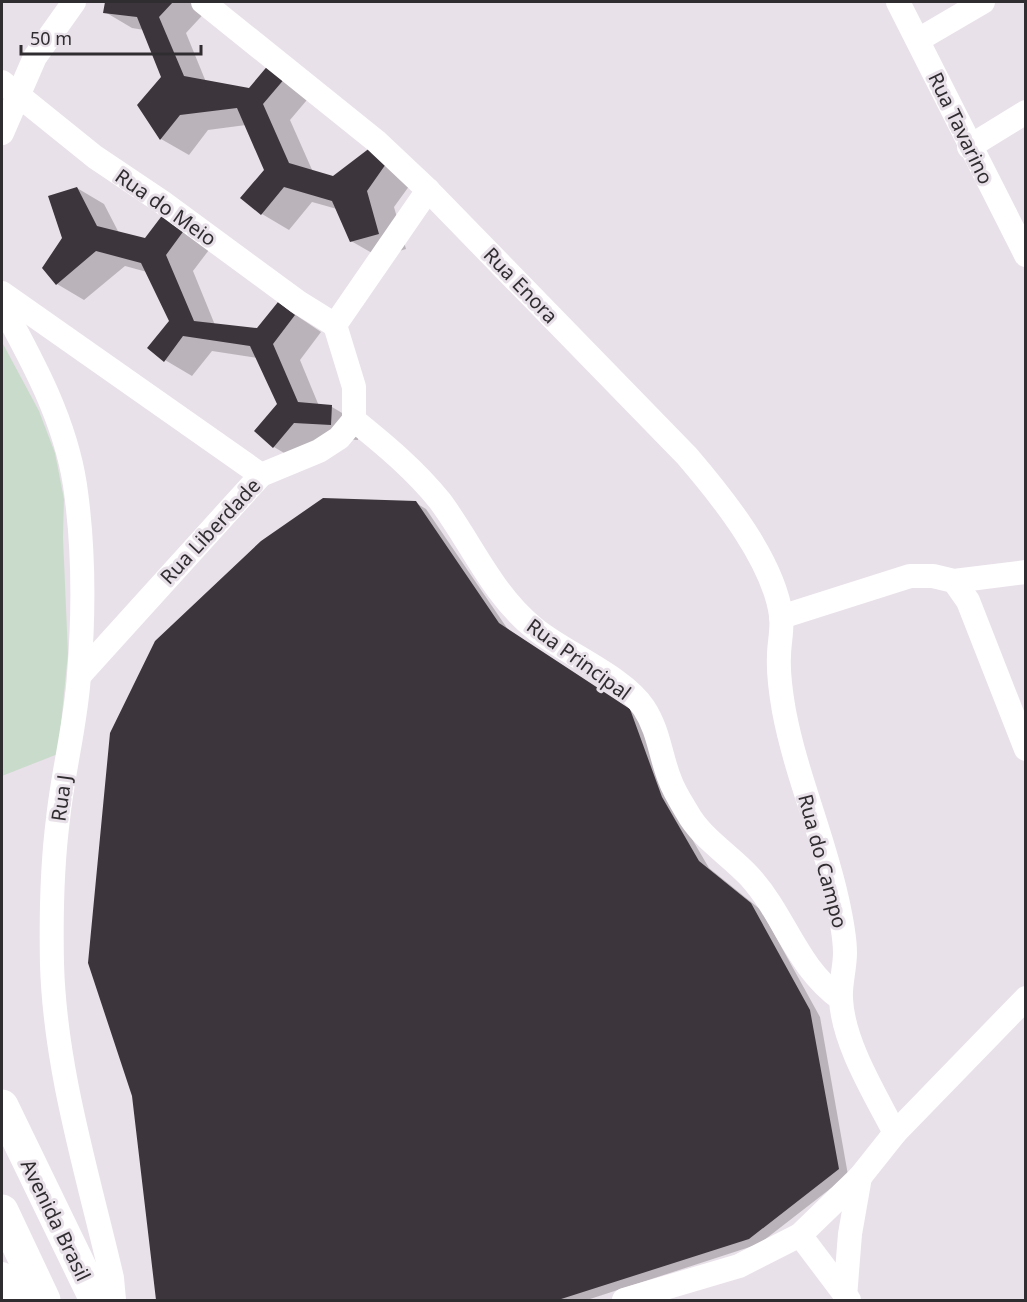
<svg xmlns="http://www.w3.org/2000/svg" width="1027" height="1302" font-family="'Noto Sans',sans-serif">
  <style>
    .green { fill: #c9dccb }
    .shadow { fill: #0003 }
    .building { fill: #3c363c }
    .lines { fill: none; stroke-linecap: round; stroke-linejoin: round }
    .minor { stroke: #fff; stroke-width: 24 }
    .highway { stroke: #fff; stroke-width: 33 }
    .labels { text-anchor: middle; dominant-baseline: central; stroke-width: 6; stroke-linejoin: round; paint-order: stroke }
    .street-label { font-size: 20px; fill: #302d30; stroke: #e9e1e9 }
  </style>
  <rect width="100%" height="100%" fill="#e9e1e9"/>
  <path class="green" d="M2,342L39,411L55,453L64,499L63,537L68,654L58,754L2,776Z"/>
  <g class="shadow">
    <path d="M106,2H204L210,7L186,33L206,82L250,90L270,65L312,94L290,120L313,172L334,178L375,146L415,178L394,207L406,249L379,257L351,241L337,209L312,202L289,230L262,214L243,198L266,170L246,125L208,130L189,155L161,139L139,105L162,77L144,30L132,28L105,12Z"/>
    <path d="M77,188L104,204L119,233L145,240L167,211L215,242L193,271L215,325L258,330L278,303L321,332L300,360L319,406L332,407L359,423L358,440L322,438L301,463L274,447L256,431L278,404L257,358L212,351L192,376L165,360L171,321L147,272L125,266L84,300L57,284L64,238Z"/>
    <path d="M416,503L426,509L509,631L639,716L671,803L709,868L761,910L820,1017L848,1175L759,1244L587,1300H158L133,1096Z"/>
  </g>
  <g class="building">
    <path d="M105,2H173L159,17L184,76L249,88L270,63L286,77L263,104L289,163L333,176L375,144L388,161L367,191L379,234L350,242L332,201L284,187L261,215L240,198L264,170L237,108L180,115L160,140L137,105L161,77L137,17L103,13Z"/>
    <path d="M77,187L97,226L145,238L167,209L188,225L166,255L194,321L257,328L278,302L295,315L273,344L298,402L332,405L331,425L294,423L273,448L254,431L277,404L250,346L183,336L164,362L147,348L169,321L141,263L96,251L56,285L42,268L62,238L48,196Z"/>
    <path d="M323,498L416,501L499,623L630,709L662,797L699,861L751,903L810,1010L839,1169L749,1239L558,1300H156L132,1096L88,963L110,733L155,641L261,541Z"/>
  </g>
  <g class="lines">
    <g class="minor">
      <path d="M203,2L376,141L428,190L687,456C723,498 773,560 781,615C783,628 779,643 779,656C778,674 781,694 784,711C796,775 823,835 837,899C841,917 845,935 845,953C845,968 840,984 841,999C843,1043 875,1094 895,1133"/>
      <path d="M898,2L1026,255"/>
      <path d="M918,40L983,2"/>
      <path d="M2,82L95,157L162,202L298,302L335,325"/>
      <path d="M2,133L35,57L74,2"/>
      <path d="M969,147L1026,112"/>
      <path d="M2,293L261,475"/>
      <path d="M2,305C33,362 65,420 75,485C84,547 84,613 79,675C76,723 63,771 58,819C52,866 51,916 52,964C55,1070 88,1175 112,1278L114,1300"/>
      <path d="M354,420C385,445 415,470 440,501C472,544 492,594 534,628C564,653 623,676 644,708C659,731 660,755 670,780C674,791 681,802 687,812C701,838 730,855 750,877C786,917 796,967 841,999"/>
      <path d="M954,581L968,601L1026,749"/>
      <path d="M781,617L910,576H933L954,581L1026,572"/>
      <path d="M79,676L261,475L319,451L339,438L354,420V387L335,325L428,190"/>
      <path d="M800,1235L849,1300"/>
      <path d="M2,1274L14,1300"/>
      <path d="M845,1297L850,1234L860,1177"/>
      <path d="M624,1300L739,1266L800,1235L860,1177L895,1133L1026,998"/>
    </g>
    <g class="highway">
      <path d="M2,1106L96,1300"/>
      <path d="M2,1211L44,1300"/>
    </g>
  </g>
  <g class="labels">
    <g class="street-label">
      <text transform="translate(961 128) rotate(64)">Rua Tavarino</text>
      <text transform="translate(166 207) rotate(35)">Rua do Meio</text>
      <text transform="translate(521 285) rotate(46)">Rua Enora</text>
      <text transform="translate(210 531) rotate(-47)">Rua Liberdade</text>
      <text transform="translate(579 659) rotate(36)">Rua Principal</text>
      <text transform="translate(61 798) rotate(-82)">Rua J</text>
      <text transform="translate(823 861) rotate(75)">Rua do Campo</text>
      <text transform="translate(56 1220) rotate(64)">Avenida Brasil</text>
    </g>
  </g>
  <rect width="1027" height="1302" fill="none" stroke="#302d30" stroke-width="6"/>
  <path d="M21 45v9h180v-9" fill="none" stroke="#302d30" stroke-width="3"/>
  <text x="30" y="45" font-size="18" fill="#302d30" stroke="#e9e1e9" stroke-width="4.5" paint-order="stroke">50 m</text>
</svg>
